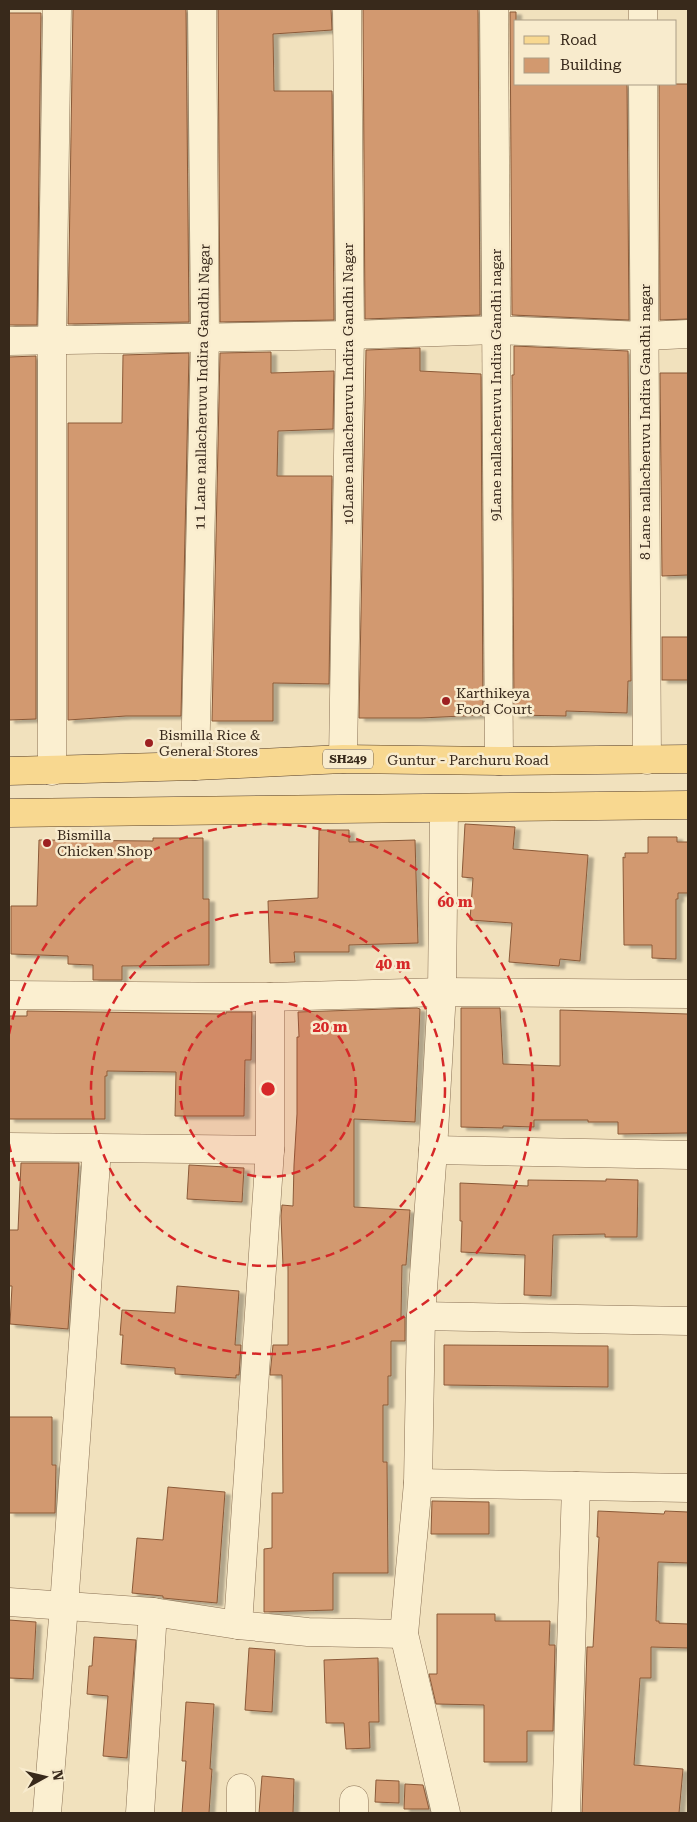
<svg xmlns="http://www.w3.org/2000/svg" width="697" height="1822" font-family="'Roboto Serif',serif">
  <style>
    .building { fill: #d2996f; stroke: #8b5a39; filter: url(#shadow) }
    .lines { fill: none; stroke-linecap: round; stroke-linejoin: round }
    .street-casing { stroke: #8a7155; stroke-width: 29 }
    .primary-casing { stroke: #573f2a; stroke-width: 29 }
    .street { stroke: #fbefd0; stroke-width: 28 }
    .primary { stroke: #f8d890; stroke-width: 28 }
    .ring { fill: none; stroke: #d62828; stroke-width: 2.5; stroke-dasharray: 9 6 }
    .poi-dot { fill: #9d2021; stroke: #f8ebcd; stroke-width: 2 }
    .labels { text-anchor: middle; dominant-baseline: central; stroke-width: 5; stroke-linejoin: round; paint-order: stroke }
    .shield { fill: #f8ebcd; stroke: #726350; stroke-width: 1 }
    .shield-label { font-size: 12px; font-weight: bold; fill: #38291b }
    .street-label { font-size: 14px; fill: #38291b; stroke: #f8ebcd }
    .poi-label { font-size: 14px; fill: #38291b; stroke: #f8ebcd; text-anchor: start }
    .centre { fill: #d62828; stroke: #f8ebcd; stroke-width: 2.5 }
    .ring-label { font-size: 15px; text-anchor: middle; font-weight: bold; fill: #d62828; stroke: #f8ebcd; stroke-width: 5; stroke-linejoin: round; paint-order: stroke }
  </style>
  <defs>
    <filter id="shadow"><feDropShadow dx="5.5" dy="3" stdDeviation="1" flood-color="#0004"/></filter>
  </defs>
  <rect width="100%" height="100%" fill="#f1e1bd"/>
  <g class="building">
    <path d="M73,9H186L189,322L68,324Z"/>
    <path d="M218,9H331L332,30L273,34L274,91H332L334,320L220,322Z"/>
    <path d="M363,9H478L480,315L365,319Z"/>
    <path d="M510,12H516V84H627L629,320L512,315Z"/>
    <path d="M9,13H41L37,325H9Z"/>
    <path d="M659,84H688V319L660,320Z"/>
    <path d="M514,346L628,351L631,681H628L627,713L566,711V716L514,715L512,375H514Z"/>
    <path d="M420,348V371L481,374L483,715L421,718H359L366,350Z"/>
    <path d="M271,352V373L334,371L333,429L278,431L277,476H332L329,684L273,683V721H212L220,353Z"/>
    <path d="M189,353L181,716H126L68,720V423H122L123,355Z"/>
    <path d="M36,356V719L9,720V357Z"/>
    <path d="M660,373H688V575L662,576Z"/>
    <rect x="662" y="637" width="26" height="43"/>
    <path d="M465,824L515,827L513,849L588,855L580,961L560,959L559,966L509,962L512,923L470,920L473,878L462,877Z"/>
    <path d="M319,830H349V842L415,840L418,943L349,945V952H294L295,962L270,963L268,901L318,898Z"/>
    <path d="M648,837H677V842H688V893H678V899H676V959L652,958V945H624L623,857L625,858V853H648Z"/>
    <path d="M153,838H203V899H209V965L122,966V980H93V965L68,964V956L11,954V906H37L39,840L153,841Z"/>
    <path d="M417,1008L420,1009L415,1122L354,1119V1207L410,1210L406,1265H402L401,1317H405V1341H391V1376H388V1405H383V1462H387L388,1573H333V1610L264,1612V1549L272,1548V1493H283L282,1375H270L273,1345H288V1265L283,1266L281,1216L282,1205L293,1206L294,1165L297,1114V1037H299L298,1012Z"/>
    <path d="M461,1008H500L503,1064L560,1066V1010L688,1014V1133L618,1134V1122H588V1120H534V1127L503,1126V1128L461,1127Z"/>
    <path d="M27,1011L226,1014V1012H252L251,1060H245L244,1116H175L176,1072L107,1071V1076H105V1119H9V1016H27Z"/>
    <path d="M21,1163H79L68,1329L10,1324L12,1286H9V1230H18Z"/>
    <path d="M189,1165L244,1168L242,1202L187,1199Z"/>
    <path d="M606,1179L638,1180L637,1237H605V1234L553,1235L551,1296L524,1295L525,1255L461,1252L462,1221H460V1183L528,1186V1180L606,1181Z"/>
    <path d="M177,1286L239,1291L235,1345H241L239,1375H236V1378L175,1374V1368L121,1364L123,1335H120L122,1310L175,1313Z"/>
    <path d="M444,1345L608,1346V1387L444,1385Z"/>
    <path d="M9,1417H52V1465H56L55,1513H9Z"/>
    <path d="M168,1487L225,1492L217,1603L173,1599L163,1598V1596L132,1593L137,1538L163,1540Z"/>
    <path d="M432,1501L489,1502V1534H431Z"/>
    <path d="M598,1511L664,1514L665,1511L688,1512V1563L658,1562L656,1621H659V1623L688,1624V1648L651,1647V1678H640L634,1765L683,1769L679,1813H582L587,1647H593L599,1537H597Z"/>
    <path d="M437,1614H495V1621H550L549,1645H555L553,1731H527V1762H484V1705L436,1704L429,1674H437Z"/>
    <path d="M9,1620L36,1622L33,1679L9,1678Z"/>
    <path d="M94,1637L136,1640L127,1758L103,1756L108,1696L87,1694L89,1666H92Z"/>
    <path d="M249,1648L275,1650L272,1712L245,1710Z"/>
    <path d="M378,1658L379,1722H369L370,1748L346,1749L344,1723H326L324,1660Z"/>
    <path d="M186,1702L214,1704L210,1769H212L209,1813H182L186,1761H182Z"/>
    <path d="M262,1776L294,1779L293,1813H259Z"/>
    <path d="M376,1780L399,1781V1803L375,1802Z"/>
    <path d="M405,1784L423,1785L429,1809H404Z"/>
  </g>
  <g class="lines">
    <defs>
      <g id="street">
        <path d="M494,9L499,761"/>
        <path d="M643,9V21"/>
        <path d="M643,84L647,760"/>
        <path d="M9,341L350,335L496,330L645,336L688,334"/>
        <path d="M343,759L350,335L347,9"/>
        <path d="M195,766L205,337L202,9"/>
        <path d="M52,771V342L57,9"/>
        <path d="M444,809L442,992L433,1150L421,1316L418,1483L404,1634L446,1813"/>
        <path d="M9,995L270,997L442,992L688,994"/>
        <path d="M9,1147L270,1150"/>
        <path d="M433,1150L688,1155"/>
        <path d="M421,1316L688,1321"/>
        <path d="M418,1483L688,1488"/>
        <path d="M9,1602L153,1612L238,1625L308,1632L404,1634"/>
        <path d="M238,1625L270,1150V997"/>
        <path d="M47,1813L64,1606L97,1149"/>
        <path d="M140,1813L153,1612"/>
        <path d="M241,1813V1788"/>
        <path d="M354,1813V1800"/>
        <path d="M566,1813L576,1486"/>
      </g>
      <g id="primary">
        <path d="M9,771L195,766L343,759L499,761L688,759"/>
        <path d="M9,813L688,805"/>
      </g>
    </defs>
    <use href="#street" class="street-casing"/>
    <use href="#primary" class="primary-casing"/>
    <use href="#street" class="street"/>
    <use href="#primary" class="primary"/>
  </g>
  <circle cx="268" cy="1089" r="88" fill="#d62828" fill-opacity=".12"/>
  <g class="ring">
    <circle cx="268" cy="1089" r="88"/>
    <circle cx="268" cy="1089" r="177"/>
    <path d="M9 1034A265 265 0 1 1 9 1144"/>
  </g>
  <g class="poi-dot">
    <circle cx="446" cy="701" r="5"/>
    <circle cx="149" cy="743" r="5"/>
    <circle cx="47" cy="843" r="5"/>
  </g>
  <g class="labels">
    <rect class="shield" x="323" y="749.5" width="50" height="19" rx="4"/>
    <g class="shield-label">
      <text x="348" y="759">SH249</text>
    </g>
    <g class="street-label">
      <text transform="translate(348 384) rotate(-90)">10Lane nallacheruvu Indira Gandhi Nagar</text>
      <text transform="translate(496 385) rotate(-90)">9Lane nallacheruvu Indira Gandhi nagar</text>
      <text transform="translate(202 387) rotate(-89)">11 Lane nallacheruvu Indira Gandhi Nagar</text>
      <text transform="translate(645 422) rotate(-90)">8 Lane nallacheruvu Indira Gandhi nagar</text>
      <text x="468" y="760">Guntur - Parchuru Road</text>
    </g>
    <g class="poi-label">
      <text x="456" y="693">Karthikeya<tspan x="456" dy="16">Food Court</tspan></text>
      <text x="159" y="735">Bismilla Rice &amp;<tspan x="159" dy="16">General Stores</tspan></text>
      <text x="57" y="835">Bismilla<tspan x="57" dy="16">Chicken Shop</tspan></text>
    </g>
  </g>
  <circle cx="268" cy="1089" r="8" class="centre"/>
  <g class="ring-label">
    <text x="455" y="907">60 m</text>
    <text x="393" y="969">40 m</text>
    <text x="330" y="1032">20 m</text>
  </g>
  <rect width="697" height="1822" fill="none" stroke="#38291b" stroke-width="20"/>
  <rect x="514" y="20" width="162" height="65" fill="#f8ebcd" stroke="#ab9d86"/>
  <rect x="524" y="36" width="25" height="8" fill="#f8d890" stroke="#ab9d86"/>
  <text x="560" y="45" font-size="15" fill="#38291b">Road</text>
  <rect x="524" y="58" width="25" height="15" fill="#d2996f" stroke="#ab9d86"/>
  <text x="560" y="70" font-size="15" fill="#38291b">Building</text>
  <g transform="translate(45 1777) rotate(82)" stroke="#f8ebcd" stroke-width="4" paint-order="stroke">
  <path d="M0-4L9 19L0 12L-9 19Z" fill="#38291b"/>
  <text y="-8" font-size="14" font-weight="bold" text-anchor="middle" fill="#38291b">N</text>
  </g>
</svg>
